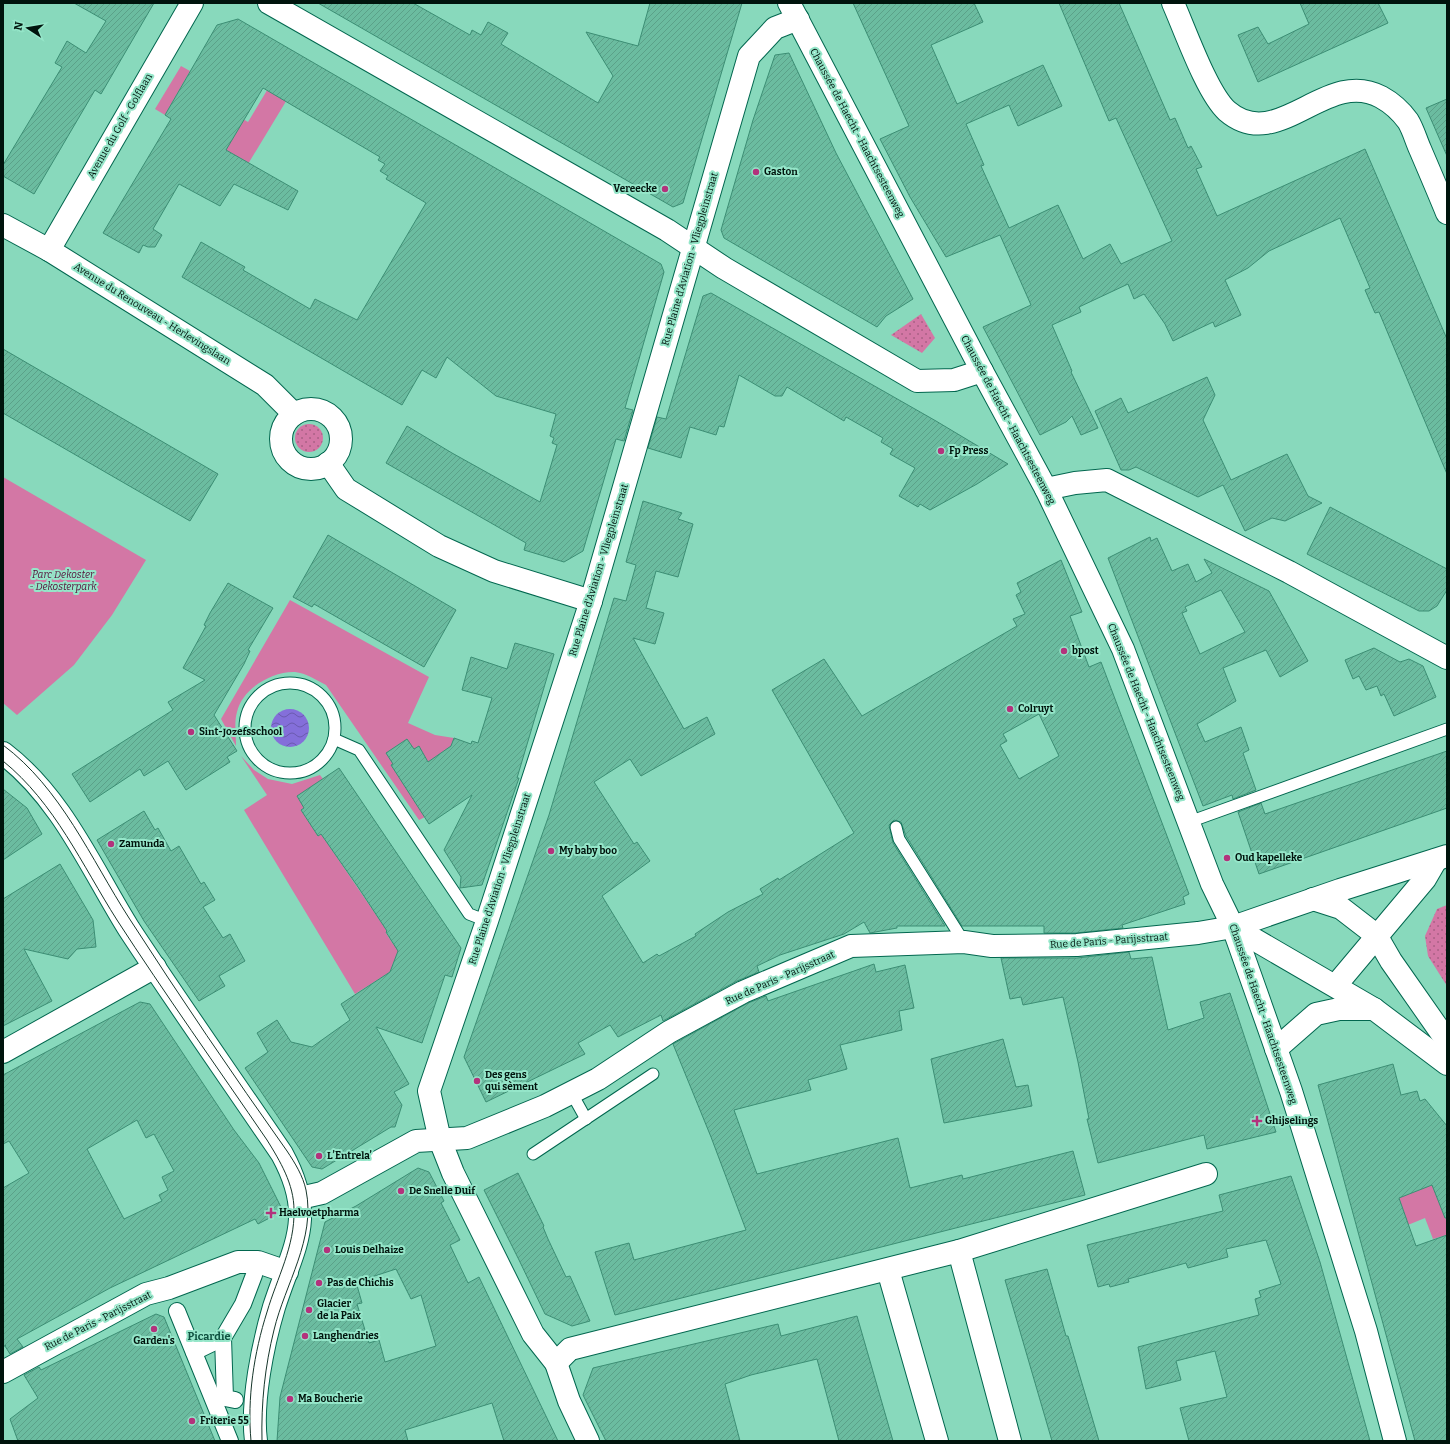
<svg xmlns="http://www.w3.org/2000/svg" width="1450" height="1444" font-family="Bitter,serif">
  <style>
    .grass { fill: url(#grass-dots) }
    .green { fill: #d377a5; fill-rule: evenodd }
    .water { fill: url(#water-waves) }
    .building { fill: url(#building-hatch); stroke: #3c8e74; fill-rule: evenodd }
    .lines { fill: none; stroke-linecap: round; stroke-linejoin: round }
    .service-casing { stroke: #02674f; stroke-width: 13 }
    .pedestrian-casing { stroke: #02674f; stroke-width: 18 }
    .minor-casing { stroke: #02674f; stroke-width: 24 }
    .tertiary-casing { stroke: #02674f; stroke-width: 24 }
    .service { stroke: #fff; stroke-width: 11 }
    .pedestrian { stroke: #fff; stroke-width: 16 }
    .minor { stroke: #fff; stroke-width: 22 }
    .tertiary { stroke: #fff; stroke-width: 22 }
    .tram { stroke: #17362b; stroke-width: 1 }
    .poi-dot { fill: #b3327c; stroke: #95e6c9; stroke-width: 1.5 }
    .labels { text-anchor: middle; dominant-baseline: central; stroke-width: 4; stroke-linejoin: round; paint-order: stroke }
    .street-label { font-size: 10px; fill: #00140d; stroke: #95e6c9 }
    .poi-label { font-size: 10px; font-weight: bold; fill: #00140d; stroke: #95e6c9; text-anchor: start }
    .park-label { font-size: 10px; font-style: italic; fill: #560e39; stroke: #95e6c9 }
    .neighbourhood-label { font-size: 11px; font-weight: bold; fill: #105341; stroke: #95e6c9 }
  </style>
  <defs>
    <pattern id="grass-dots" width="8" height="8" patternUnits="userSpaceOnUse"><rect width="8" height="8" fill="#d377a5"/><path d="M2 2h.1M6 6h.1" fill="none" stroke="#a96085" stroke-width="1.8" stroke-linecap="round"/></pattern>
    <pattern id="water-waves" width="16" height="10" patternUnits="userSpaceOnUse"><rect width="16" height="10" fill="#846fda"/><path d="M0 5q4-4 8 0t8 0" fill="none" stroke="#6a5aaf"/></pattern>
    <pattern id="building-hatch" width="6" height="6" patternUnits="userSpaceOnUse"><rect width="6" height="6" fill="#6bbca0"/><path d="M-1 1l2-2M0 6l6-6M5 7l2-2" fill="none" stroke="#5ba189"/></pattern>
  </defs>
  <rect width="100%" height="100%" fill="#88d9bc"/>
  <g class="grass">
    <path d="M921,314L935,338L922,353L891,335Z"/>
    <circle cx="309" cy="438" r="14"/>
    <path d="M1447,905V986L1428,956L1425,936L1437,909Z"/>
  </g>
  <g class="green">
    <path d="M181,66L190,71L165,115L155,109Z"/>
    <path d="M269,87L288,98L242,174L205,139L234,114L248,122Z"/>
    <path d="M3,477L146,560L112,615L74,665L17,715L3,703Z"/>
    <path d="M290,600L429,677L408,723L435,735L454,738L448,756L428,762L419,747L391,765L425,817L419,820L326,685C316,680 306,673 295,672C272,671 242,689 237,712C234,722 236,735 236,746L221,719ZM407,739L413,748L392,762L386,753Z"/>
    <path d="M241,756L254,770L268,779L292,784L320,775L323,779L297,796L304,808L301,810L318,836L321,834L387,931L386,933L393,944L397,943L401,949L397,961H394L390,972L355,994L244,810L267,795Z"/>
    <path d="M1434,1183L1447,1223V1235L1433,1239L1425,1218L1403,1227L1387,1202Z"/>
  </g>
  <circle class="water" cx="290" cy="728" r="19"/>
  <g class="building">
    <path d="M74,3H154L101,94L95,90L34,194L3,176V165L62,67L55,63L67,41L86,53L106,21Z"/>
    <path d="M318,3H413L470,35L472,30L481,35L488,22L508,33L501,44L598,103L613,76L586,32L638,46L650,3H742L683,203L673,207Z"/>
    <path d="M853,3H974L983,22L931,45L957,104L1043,65L1062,106L1018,126L1009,105L966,124L984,165L981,166L1009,228L1058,205L1083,259L1110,244L1121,264L1172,241L1116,118L1109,121L1059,3H1119L1170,120L1175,118L1188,148L1191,146L1202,167L1196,169L1217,216L1365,149L1447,339V474L1379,312L1375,313L1365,290L1370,288L1340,218L1269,251L1248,268L1225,280L1241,315L1215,327L1213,322L1173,341L1165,324L1144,294L1134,299L1128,284L1079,307L1081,312L1052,325L1072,371L1071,372L1098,428L1081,435L1072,416L1066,422L1040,435L983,327L1031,305L1000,235L946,257L910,197L880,139L909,126Z"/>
    <path d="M1300,3H1378L1388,23L1258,82L1238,35L1258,27L1268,44L1309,24Z"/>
    <path d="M238,19L661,264L664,272L625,408L633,410L624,441L616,439L583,551L564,562L524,550L526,543L386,463L407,426L452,453L540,502L557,445L552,443L554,438L550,436L556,414L496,396L447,357L436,378L422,370L402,405L182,277L201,242L245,267L243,270L310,309L315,299L357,320L426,203L386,179L388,176L380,171L385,164L378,160L380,157L263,88L226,150L298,191L288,210L234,184L220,206L179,184L153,229L162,235L155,247H148L143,245L139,253L103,233L171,119L165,115L217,25Z"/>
    <path d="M789,53L836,153L913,299L886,316L877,327L724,238L721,230L753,120L775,55Z"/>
    <path d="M1447,99V156L1426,108Z"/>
    <path d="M711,293L936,421L1008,464L977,484L930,510L920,504L918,507L899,496L915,468L890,454L893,449L881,442L883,438L846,417L844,421L787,387L782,396H775L739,375L724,427L719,426L716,435L690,427L681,458L648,448L657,417L666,419L703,296Z"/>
    <path d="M3,349L218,474L190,521L3,413Z"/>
    <path d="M1207,377L1215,395L1203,420L1231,480L1287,454L1308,496L1322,503L1285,521L1272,518L1245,531L1223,485L1198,497L1136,467L1129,470H1121L1095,411L1121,398L1128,413Z"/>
    <path d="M643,501L682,513L678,519L693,524L678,577L656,571L646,608L664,613L655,644L633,638L684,729L707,717L715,734L641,776L630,759L594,782L634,844L637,842L650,861L602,896L643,963L657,954L659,956L696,936L695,934L728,912L763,894L760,889L778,878L779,880L854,833L772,690L824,659L862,716L1017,626L1013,619L1025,614L1016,595L1021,592L1017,583L1061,560L1082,612L1070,616L1089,667L1101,662L1189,894L1183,897L1185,904L1122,925L1123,928L1076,933H1044V926H962L906,836L901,822L894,820L889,825L893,843L945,926H897V928L870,933L864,922L844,934L780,955L757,966L759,972L737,981L663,1021L661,1015L618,1037L610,1025L578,1043L585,1054L486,1102L464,1057L549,815L614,598L626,601L636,565L626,562ZM1039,714L1059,756L1019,779L1000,745L1007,741L1003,734Z"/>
    <path d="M1330,507L1447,569V590L1437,606L1429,611H1419L1307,554Z"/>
    <path d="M328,535L456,610L424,667L314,604L312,607L293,597Z"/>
    <path d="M1150,537L1151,541L1157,538L1172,571L1188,564L1196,582L1212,573L1204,559L1269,591L1308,661L1280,677L1266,650L1223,668L1236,701L1197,724L1205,742L1241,727L1249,750L1243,753L1256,790L1233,799L1232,795L1203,806L1108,558ZM1221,590L1245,632L1200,654L1182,613L1187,611L1185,607Z"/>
    <path d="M228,583L273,608L248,650L250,651L244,664L214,715L237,751L227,757L230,762L186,790L168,761L144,776L140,769L90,802L72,774L173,710L168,702L205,680L183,668L206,626L204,625L210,613Z"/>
    <path d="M515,643L554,654L517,778H519L482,885L460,888L461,877L444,850L472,795L429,824L391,765L393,764L386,753L407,739L414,749L419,746L428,762L451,746L454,738L471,744L472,741L478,743L492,698L462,690L471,657L507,669Z"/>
    <path d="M1374,648L1400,662L1409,659L1423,666L1436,697L1394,716L1384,694L1381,696L1377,686L1366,690L1359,676L1353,679L1345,660Z"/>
    <path d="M1447,751V808L1259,874L1238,812L1261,803L1265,814Z"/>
    <path d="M339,768L461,948L452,977L445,975L422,1043L376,1027L409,1084L394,1092L402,1105L395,1127H391L322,1169L312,1167L245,1068L268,1052L257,1033L277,1020L291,1042L312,1047L350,1020L341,1004L390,972L398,951L386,932L387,931L358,887L321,834L318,836L301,810L304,808L297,796Z"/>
    <path d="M3,789L27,808L42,834L3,860Z"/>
    <path d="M144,811L155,830L158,828L171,851L179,846L201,884L204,882L215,900L203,907L223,938L230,934L245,961L219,976L225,986L199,1001L144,921L97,840Z"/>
    <path d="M60,864L93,920L96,947L77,949L68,959L24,949L52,1001L3,1026V899Z"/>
    <path d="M1129,952L1131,959L1152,957L1168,1030L1204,1018L1200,1002L1230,993L1276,1132L1207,1149L1204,1135L1098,1163L1087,1119H1089L1078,1062L1063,997L1023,1005L1021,997L1010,999L1001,958H1077Z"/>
    <path d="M874,964L876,972L905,965L914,1008L899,1011L902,1030L840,1045L847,1069L808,1080L811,1090L734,1110L757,1174L898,1138L910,1188L962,1175L963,1179L1073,1151L1085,1195L615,1315L595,1252L629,1243L634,1260L746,1230L711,1137L673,1044L748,1003L766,996L768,1001Z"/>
    <path d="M140,1002L150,1004L234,1130L259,1163L283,1211L258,1224L255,1219L110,1288L17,1339L23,1347L10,1354L5,1346L6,1345L3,1347V1188L29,1173L9,1141L3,1144V1075ZM137,1120L146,1138L154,1134L174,1171L162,1177L168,1190L159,1195L162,1201L124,1219L87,1149Z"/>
    <path d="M1003,1039L1016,1087L1028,1085L1032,1106L944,1123L931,1059Z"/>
    <path d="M1393,1064L1401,1095L1417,1091L1420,1101L1425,1099L1447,1126V1218H1445L1432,1185L1399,1198L1416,1246L1447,1235V1441H1415L1318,1085Z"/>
    <path d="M418,1168L429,1172L444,1201L441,1203L460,1240L450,1245L468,1283L479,1277L558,1441H504L492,1403L405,1430L408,1441H277L280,1397L325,1222L356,1206ZM396,1269L411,1299L421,1295L436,1346L385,1362L379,1340L369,1343L357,1304L362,1303L356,1282Z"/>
    <path d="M518,1173L544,1226L543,1227L548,1239L566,1277L570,1276L590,1321L572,1326L545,1314L519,1260L484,1190Z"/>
    <path d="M1291,1176L1320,1262L1370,1441H1189L1180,1408L1227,1397L1215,1351L1176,1361L1181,1380L1146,1389L1138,1347L1259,1315L1255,1299L1261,1297L1259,1291L1281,1284L1266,1240L1226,1249L1228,1257L1188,1268L1186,1263L1128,1279L1129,1282L1110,1287L1109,1284L1098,1287L1087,1245L1223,1211L1219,1195Z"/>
    <path d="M1047,1269L1066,1336H1068L1099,1441H1052L1005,1280Z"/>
    <path d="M156,1314L164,1317L215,1441H18L10,1419L38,1398L24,1375L39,1367L41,1370Z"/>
    <path d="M857,1316L893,1441H839L817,1359L751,1375L725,1384L740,1441H606L583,1395L593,1368L778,1324L781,1336Z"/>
  </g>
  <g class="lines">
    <defs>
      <g id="service">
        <circle cx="290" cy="728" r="45"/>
        <path d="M334,739L359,750L469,914L487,921"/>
        <path d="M1189,822L1447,729"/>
        <path d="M896,827L899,839L964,942"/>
        <path d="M571,1092L586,1119"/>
        <path d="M533,1154L653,1074"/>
      </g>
      <g id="pedestrian">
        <path d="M177,1311L230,1441"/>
        <path d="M223,1338L225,1398L235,1400"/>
        <path d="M194,1352L223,1338L243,1304L254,1275"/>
      </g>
      <g id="minor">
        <path d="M269,3L667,230L724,268L917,381L954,380L982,371"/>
        <path d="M1173,3C1185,30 1207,93 1227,111C1278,155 1326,67 1381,97C1392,103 1400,110 1408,121C1413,129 1416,140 1420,149C1429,170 1438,191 1447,213"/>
        <path d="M3,225L49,250L265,385L294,414"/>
        <path d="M49,250L192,3"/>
        <circle cx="311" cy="439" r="30"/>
        <path d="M328,463L346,489L439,546L494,571L591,601"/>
        <path d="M1046,489L1075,483L1107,480L1289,572L1447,658"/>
        <path d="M3,753C62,798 91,868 129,929C179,1005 231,1079 282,1154C317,1218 294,1245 274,1307C263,1344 251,1402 256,1441"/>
        <path d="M1313,899L1341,908L1376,935L1391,961L1447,1041"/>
        <path d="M1233,927L1374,1009L1447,1064"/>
        <path d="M1336,985L1425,879L1436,860"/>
        <path d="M1276,1049L1316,1014L1339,1009H1374"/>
        <path d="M3,1052L155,967"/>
        <path d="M300,1198L322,1193L416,1141L467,1138L545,1106L598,1079L669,1032L743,992L851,946L964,942L992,946L1077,945L1198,933L1233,927L1340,890L1447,856"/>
        <path d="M959,1251L1010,1441"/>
        <path d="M888,1270L937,1441"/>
        <path d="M556,1363L570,1349L959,1251L1206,1174"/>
        <path d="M3,1372L146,1294L169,1288L238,1262H258L287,1272"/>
        <path d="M588,1441L569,1401L556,1363L533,1334L453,1173L440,1140L429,1091L487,921L591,601L749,56L775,28L798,19"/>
      </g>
      <path id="tertiary" d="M789,3L982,371L1046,489L1123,649L1212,884L1233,927L1255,989L1291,1091L1366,1331L1395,1441"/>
    </defs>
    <use href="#service" class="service-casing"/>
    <use href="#pedestrian" class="pedestrian-casing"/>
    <use href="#minor" class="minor-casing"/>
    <use href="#tertiary" class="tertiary-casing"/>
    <use href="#service" class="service"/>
    <use href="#pedestrian" class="pedestrian"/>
    <use href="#minor" class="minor"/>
    <use href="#tertiary" class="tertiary"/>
    <g class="tram">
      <path d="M3,745C61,788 91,859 129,918C180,997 233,1075 287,1151C295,1163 303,1176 306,1190C316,1239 285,1284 274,1330C265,1366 261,1403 262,1441"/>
      <path d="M3,761C55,803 82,865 117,920C165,994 217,1067 267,1140C280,1161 294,1184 294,1210C295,1246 277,1278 267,1312C254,1353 247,1398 251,1441"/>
    </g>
  </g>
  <g class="poi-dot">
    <circle cx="756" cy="172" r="4"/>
    <circle cx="665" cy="189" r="4"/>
    <circle cx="941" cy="451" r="4"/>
    <circle cx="1064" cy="651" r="4"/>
    <circle cx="1010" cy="709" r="4"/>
    <circle cx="191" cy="732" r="4"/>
    <circle cx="111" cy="844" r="4"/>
    <circle cx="551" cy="851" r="4"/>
    <circle cx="1227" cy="858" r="4"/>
    <circle cx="477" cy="1081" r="4"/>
    <path d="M1255 1115h4v4h4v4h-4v4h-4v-4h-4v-4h4z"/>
    <circle cx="319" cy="1156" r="4"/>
    <circle cx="401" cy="1191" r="4"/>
    <path d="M269 1207h4v4h4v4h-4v4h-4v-4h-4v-4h4z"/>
    <circle cx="327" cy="1250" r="4"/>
    <circle cx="319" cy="1283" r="4"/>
    <circle cx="309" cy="1310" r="4"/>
    <circle cx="154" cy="1329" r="4"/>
    <circle cx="305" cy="1336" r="4"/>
    <circle cx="290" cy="1399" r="4"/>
    <circle cx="192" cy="1421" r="4"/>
  </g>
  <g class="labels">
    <g class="street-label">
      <text transform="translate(120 126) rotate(-60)">Avenue du Golf - Golflaan</text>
      <text transform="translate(857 133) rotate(62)">Chaussée de Haecht - Haachtsesteenweg</text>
      <text transform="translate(690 259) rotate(-74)">Rue Plaine d'Aviation - Vliegpleinstraat</text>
      <text transform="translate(152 314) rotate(32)">Avenue du Renouveau - Herlevingslaan</text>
      <text transform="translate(1008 420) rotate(62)">Chaussée de Haecht - Haachtsesteenweg</text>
      <text transform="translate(599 570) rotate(-73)">Rue Plaine d'Aviation - Vliegpleinstraat</text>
      <text transform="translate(1146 712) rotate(68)">Chaussée de Haecht - Haachtsesteenweg</text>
      <text transform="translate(500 879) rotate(-72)">Rue Plaine d'Aviation - Vliegpleinstraat</text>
      <text transform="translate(1109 941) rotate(-4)">Rue de Paris - Parijsstraat</text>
      <text transform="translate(780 978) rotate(-24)">Rue de Paris - Parijsstraat</text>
      <text transform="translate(1263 1014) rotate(71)">Chaussée de Haecht - Haachtsesteenweg</text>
      <text transform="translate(98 1321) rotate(-27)">Rue de Paris - Parijsstraat</text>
    </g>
    <g class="poi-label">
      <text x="764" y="172">Gaston</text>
      <text x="657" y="189" text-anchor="end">Vereecke</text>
      <text x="949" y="451">Fp Press</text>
      <text x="1072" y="651">bpost</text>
      <text x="1018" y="709">Colruyt</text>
      <text x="199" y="732">Sint-Jozefsschool</text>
      <text x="119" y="844">Zamunda</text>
      <text x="559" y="851">My baby boo</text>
      <text x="1235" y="858">Oud kapelleke</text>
      <text x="485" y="1075">Des gens<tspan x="485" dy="12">qui sèment</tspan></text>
      <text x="1265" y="1121">Ghijselings</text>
      <text x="327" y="1156">L’Entrela’</text>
      <text x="409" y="1191">De Snelle Duif</text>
      <text x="279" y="1213">Haelvoetpharma</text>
      <text x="335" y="1250">Louis Delhaize</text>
      <text x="327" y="1283">Pas de Chichis</text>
      <text x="317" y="1304">Glacier<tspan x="317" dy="12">de la Paix</tspan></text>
      <text x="313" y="1336">Langhendries</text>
      <text x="154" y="1341" text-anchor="middle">Garden's</text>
      <text x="298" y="1399">Ma Boucherie</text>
      <text x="200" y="1421">Friterie 55</text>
    </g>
    <g class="park-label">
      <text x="63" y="575">Parc Dekoster<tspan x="63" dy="12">- Dekosterpark</tspan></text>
    </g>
    <g class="neighbourhood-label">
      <text x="209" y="1336">Picardie</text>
    </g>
  </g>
  <rect width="1450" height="1444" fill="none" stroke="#00140d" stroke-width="8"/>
  <g transform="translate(28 28) rotate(282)" stroke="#95e6c9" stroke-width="3" paint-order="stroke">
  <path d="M0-3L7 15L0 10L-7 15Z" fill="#00140d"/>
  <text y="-6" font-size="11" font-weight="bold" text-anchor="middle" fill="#00140d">N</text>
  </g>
</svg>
